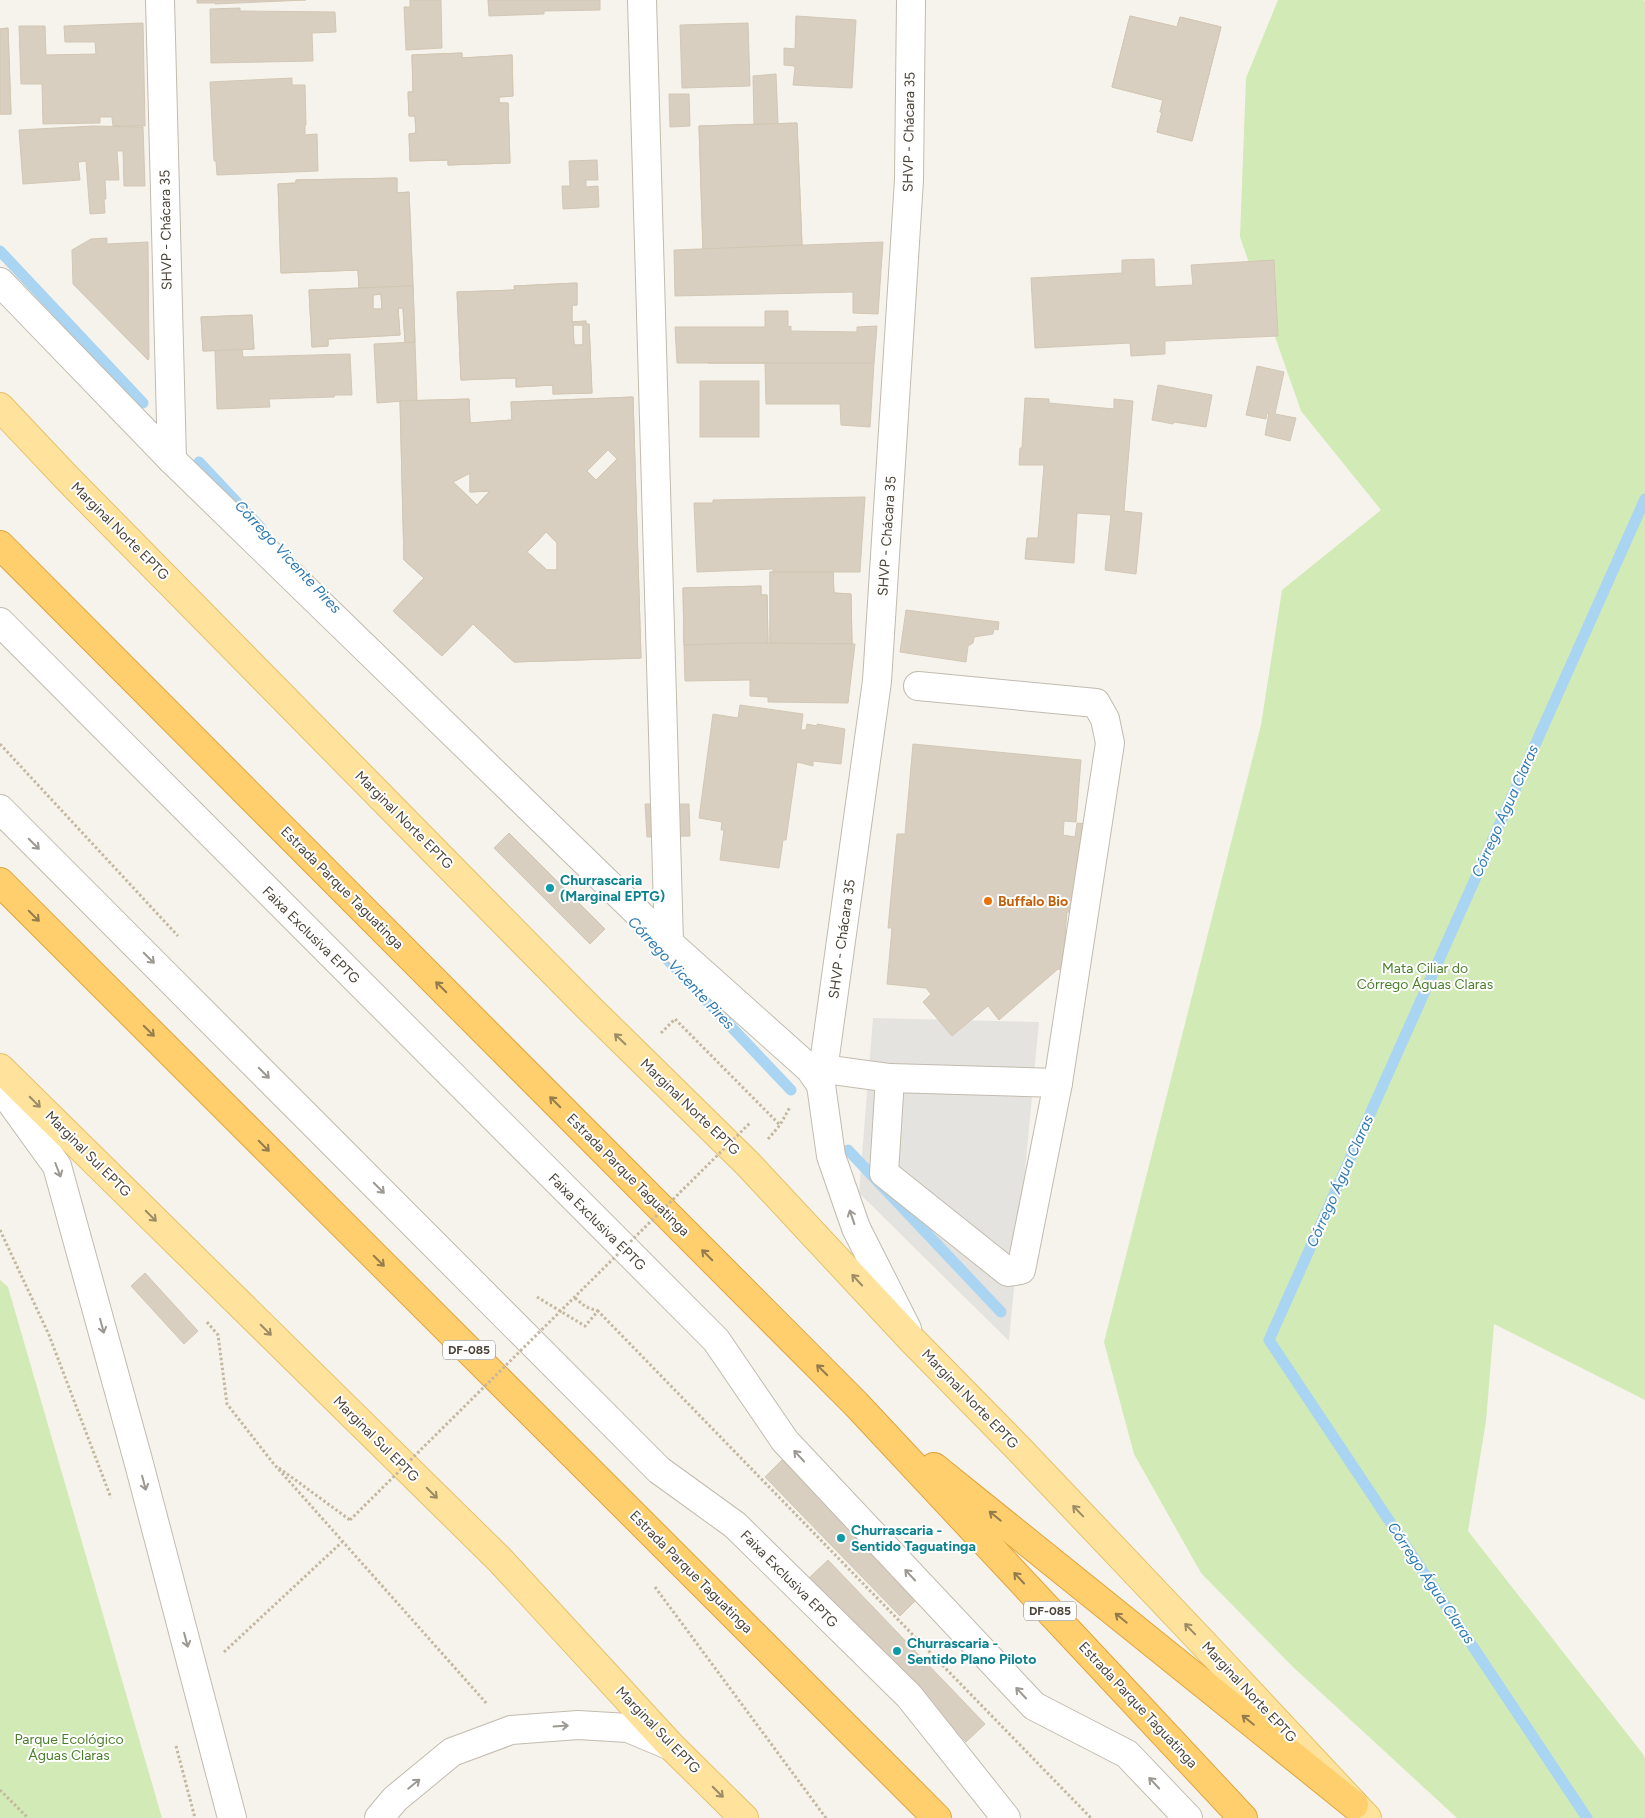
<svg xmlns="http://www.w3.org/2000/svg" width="1645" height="1818" font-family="Figtree,sans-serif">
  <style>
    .green { fill: #d2eab5 }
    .parking { fill: #e5e3e0 }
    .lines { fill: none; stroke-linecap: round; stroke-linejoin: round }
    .stream { stroke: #a9d4f2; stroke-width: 11 }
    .building { fill: #d8cfc1; stroke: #d3c7b4; fill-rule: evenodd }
    .minor-casing { stroke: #c2bbae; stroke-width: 30 }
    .major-casing { stroke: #e6c16a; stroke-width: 30 }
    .highway-casing { stroke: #e0a43c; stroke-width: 30 }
    .path { stroke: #c4b79f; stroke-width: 3; stroke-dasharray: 2.5 2.5; stroke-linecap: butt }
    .minor { stroke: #fff; stroke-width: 28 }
    .major { stroke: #ffe39c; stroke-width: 28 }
    .highway { stroke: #ffcf6e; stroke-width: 28 }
    .path-bridge { stroke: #c4b79f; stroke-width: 3; stroke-dasharray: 2.5 2.5; stroke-linecap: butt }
    .oneway { stroke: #9c9892 }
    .oneway2 { stroke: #937c4e }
    .oneway3 { stroke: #9c8c66 }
    .culture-dot { fill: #0f9aa8; stroke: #fff; stroke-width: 2 }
    .food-dot { fill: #e8710a; stroke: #fff; stroke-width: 2 }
    .labels { text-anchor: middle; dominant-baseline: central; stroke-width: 4; stroke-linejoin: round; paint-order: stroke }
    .shield { fill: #fff; stroke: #817c74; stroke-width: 1 }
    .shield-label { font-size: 12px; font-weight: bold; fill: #4b4439 }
    .street-label { font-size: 14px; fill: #4b4439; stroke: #fff }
    .culture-label { font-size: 14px; font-weight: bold; fill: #0d838f; stroke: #fff; text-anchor: start }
    .food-label { font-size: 14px; font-weight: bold; fill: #c56008; stroke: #fff; text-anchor: start }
    .park-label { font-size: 14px; fill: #4a7f2a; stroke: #fff }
    .water-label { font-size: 15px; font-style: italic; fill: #2e7ab2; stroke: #fff }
  </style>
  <rect width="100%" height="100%" fill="#f6f3ec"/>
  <g class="green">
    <path d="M1278,0H1644L1645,2V1400L1494,1324L1486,1421L1468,1531L1643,1754L1645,1758V1818H1457L1292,1666L1201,1573L1134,1454L1104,1342L1261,725L1282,590L1381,510L1301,411L1240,237L1246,78Z"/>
    <path d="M0,1280L8,1287L162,1818H0Z"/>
  </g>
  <path class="parking" d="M873,1018L1039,1022L1009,1341L859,1193Z"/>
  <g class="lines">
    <g class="stream">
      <path d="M0,251L143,403"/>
      <path d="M199,462L261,528"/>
      <path d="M665,957L791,1090"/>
      <path d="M848,1150L1001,1312"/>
      <path d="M1587,1818L1269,1340L1645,499"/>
    </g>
  </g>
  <g class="building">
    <path d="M197,0H306L215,4L216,3H197Z"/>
    <path d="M410,0H441L442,48L406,50L404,7H410Z"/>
    <path d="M488,0H600V10L544,11V14L489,16Z"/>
    <path d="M240,8V11L335,12L336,32L312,33L313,61L211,63L210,9Z"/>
    <path d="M796,16L856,20L852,88L793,85L795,68L794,66L784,65V48L795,49Z"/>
    <path d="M1130,16L1177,27L1180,17L1221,27L1192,141L1157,132L1162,112H1160L1163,100L1112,87Z"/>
    <path d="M1130,16L1177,27L1180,17L1221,27L1192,141L1157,132L1162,112H1160L1163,100L1112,87Z"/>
    <path d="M143,23L145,126H113L112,117H100V123L43,124L42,84H21L19,26H45L46,55L96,54L95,42H65L64,26Z"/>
    <path d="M748,23L750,86L682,88L680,25Z"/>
    <path d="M8,28L11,114H0V29Z"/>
    <path d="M8,28L11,114H0V29Z"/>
    <path d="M462,53V58L512,55L513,96L499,97V103H508L510,163L448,165V160L410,161L409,134L416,133L415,116H409L408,92H413L412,55Z"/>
    <path d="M462,53V58L512,55L513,96L499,97V103H508L510,163L448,165V160L410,161L409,134L416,133L415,116H409L408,92H413L412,55Z"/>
    <path d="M776,74L778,124L754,125L753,76Z"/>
    <path d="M292,78V85H305L306,125H305V135L317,134L318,171L217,175L216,161H214L210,82Z"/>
    <path d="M669,94H689L690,126L670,127Z"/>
    <path d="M797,123L802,245L703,249L699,126Z"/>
    <path d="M797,123L802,245L703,249L699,126Z"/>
    <path d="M92,126L143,127L145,186H124L123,151H117L119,180H105L106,199H104L105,213L90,214L86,161L78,162L80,180L23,184L19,130Z"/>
    <path d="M597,160L598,180H586V187L598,186L599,207L563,209L562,186H570L569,161Z"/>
    <path d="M397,178V193L409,192L413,286L359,288L358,270L281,273L278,184L296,183V180Z"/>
    <path d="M397,178V193L409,192L413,286L359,288L358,270L281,273L278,184L296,183V180Z"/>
    <path d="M107,238V244L148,242L149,358L148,360L73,284L72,250L91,239Z"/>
    <path d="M883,242L878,314L853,313V292L675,296L674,250Z"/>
    <path d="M1154,259L1155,287L1193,285L1191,265L1274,260L1278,336L1165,341V354L1131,356L1130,343L1035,348L1031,278L1122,273V260Z"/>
    <path d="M577,283V305H572V322L586,321V324H589L592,393L553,394V385L516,387V378L461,380L457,292L515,290L514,286ZM573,325H583V345H574Z"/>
    <path d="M577,283V305H572V322L586,321V324H589L592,393L553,394V385L516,387V378L461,380L457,292L515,290L514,286ZM573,325H583V345H574Z"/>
    <path d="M413,286L415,342L405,343L403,308H398L400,335L328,339V346L312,347L309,290ZM381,294L382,309H373V295Z"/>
    <path d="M413,286L415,342L405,343L403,308H398L400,335L328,339V346L312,347L309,290ZM381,294L382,309H373V295Z"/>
    <path d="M765,311H788V327L791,326V331L857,332V327L877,326L874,363H677L675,327H765Z"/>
    <path d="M252,315L254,349L203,351L201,317Z"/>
    <path d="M252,315L254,349L203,351L201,317Z"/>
    <path d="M415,342L417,400L377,403L374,344Z"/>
    <path d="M242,349L243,357L350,354L352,395H335L334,397L269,399L270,407L217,409L215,351Z"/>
    <path d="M708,363H874L870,427L841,425L840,404H766L765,363Z"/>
    <path d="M1257,366L1284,372L1275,414L1296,418L1290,441L1265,435L1269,413H1267L1266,419L1246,415Z"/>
    <rect x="700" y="381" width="59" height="56"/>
    <path d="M1158,385L1212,395L1206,427L1174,422L1173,424L1152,420Z"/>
    <path d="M633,397L641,658L514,662L473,624L442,656L393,611L424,578L404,560L400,401L469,399L470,423L512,420L511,402ZM608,450L617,459L596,480L587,471ZM470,473V492L490,491L477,505L453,482ZM546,532L557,543V570H547L527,552Z"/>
    <path d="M633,397L641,658L514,662L473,624L442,656L393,611L424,578L404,560L400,401L469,399L470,423L512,420L511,402ZM608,450L617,459L596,480L587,471ZM470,473V492L490,491L477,505L453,482ZM546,532L557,543V570H547L527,552Z"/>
    <path d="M1025,398L1049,399V403L1114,409V399L1133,401L1124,511L1142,513L1136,574L1105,570L1111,515L1077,513L1074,563L1025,559L1027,538H1038L1044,465H1019L1020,448H1022Z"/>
    <path d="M865,497L860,572H773V569L697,572L694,503H713V500Z"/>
    <path d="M770,572H833L834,593L851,594L852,644L770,643Z"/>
    <path d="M770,572H833L834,593L851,594L852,644L770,643Z"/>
    <path d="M761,586V595H767L768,643L684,645L683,588Z"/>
    <path d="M761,586V595H767L768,643L684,645L683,588Z"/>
    <path d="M906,610L999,622L998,630L994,629L993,634L974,637L973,643L968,646L966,662L900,652Z"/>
    <path d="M743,643L855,644L848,703L768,702V697L750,696V680L685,681L684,645Z"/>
    <path d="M740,705L803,714L801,730H806L807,724L817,726V724L845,729L841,764L813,761V766L797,762L786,840H783L779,868L720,860L724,830H721L722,822L699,818L713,714L738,718Z"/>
    <path d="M913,744L1081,760L1076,822L1064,821L1063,835L1075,837L1077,823L1092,824L1084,913L1067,912L1062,970L1058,969L999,1020L988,1006L952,1036L923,1002L931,994L926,988L887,984L892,928H888L897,834H905Z"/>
    <path d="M645,804H689L690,836L647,837Z"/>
    <path d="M509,833L605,929L590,944L494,848Z"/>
    <path d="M145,1273L198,1331L184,1344L131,1286Z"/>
    <path d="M782,1460L917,1599L900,1616L765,1477Z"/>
    <path d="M828,1560L985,1724L966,1742L809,1578Z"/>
  </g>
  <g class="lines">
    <defs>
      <g id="minor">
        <path d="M160,0L172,460"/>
        <path d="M642,0L669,943"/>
        <path d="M0,282L172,460L669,943L810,1069L821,1085"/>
        <path d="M0,622L716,1340L785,1441L1034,1706L1127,1754L1188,1818"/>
        <path d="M0,809L659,1470L735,1525L909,1696L1006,1818"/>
        <path d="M824,1069L890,1078L1058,1083L1110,743L1105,719L1096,703L918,686"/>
        <path d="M890,1078L884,1173L1008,1272L1021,1270L1058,1083"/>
        <path d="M0,1087L57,1166L138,1460L232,1818"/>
        <path d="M907,1329L856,1228L831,1156L821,1085L877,681L909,180L911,0"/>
        <path d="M379,1818L395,1799L452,1752L511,1730L578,1725L628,1728L671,1746"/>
      </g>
      <g id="major">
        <path d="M0,407L68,479L585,1004L747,1163L912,1340L1019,1449L1205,1645L1367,1818"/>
        <path d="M0,1068L500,1560L671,1746L744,1818"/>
      </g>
      <g id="highway">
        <path d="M0,545L856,1404L1243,1818"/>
        <path d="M0,882L937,1818"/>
        <path d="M934,1467L1354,1805"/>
      </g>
    </defs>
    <use href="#minor" class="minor-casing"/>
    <use href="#major" class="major-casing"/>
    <use href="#highway" class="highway-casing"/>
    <g class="path">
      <path d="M0,744L178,936"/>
      <path d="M661,1033L675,1019L780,1125"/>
      <path d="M768,1139L780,1125L790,1107"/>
      <path d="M0,1230L49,1335L111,1498"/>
      <path d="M537,1297L585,1326L598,1311L1091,1818"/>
      <path d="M575,1298L586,1307L598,1311"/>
      <path d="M207,1322L218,1335L227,1404L273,1463L487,1704"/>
      <path d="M279,1468L350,1520"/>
      <path d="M655,1587L826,1818"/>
      <path d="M224,1652L342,1542"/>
      <path d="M176,1746L195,1818"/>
      <path d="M0,1790L28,1818"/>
    </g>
    <use href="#minor" class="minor"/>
    <use href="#major" class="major"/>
    <use href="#highway" class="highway"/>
    <path class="path-bridge" d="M350,1520L751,1122"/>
  </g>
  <defs><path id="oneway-shaft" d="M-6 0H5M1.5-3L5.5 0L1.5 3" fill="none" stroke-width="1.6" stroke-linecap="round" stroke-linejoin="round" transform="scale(1.25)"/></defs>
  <g class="oneway">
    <use href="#oneway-shaft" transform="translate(34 844) rotate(45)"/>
    <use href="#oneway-shaft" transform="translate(149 958) rotate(45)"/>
    <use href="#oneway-shaft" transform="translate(264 1073) rotate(45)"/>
    <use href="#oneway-shaft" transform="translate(58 1170) rotate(69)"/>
    <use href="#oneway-shaft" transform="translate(379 1188) rotate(45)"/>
    <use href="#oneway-shaft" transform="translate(852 1217) rotate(-109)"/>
    <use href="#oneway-shaft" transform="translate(102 1326) rotate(75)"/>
    <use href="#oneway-shaft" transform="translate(799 1456) rotate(-133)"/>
    <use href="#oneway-shaft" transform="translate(144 1483) rotate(75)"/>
    <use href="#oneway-shaft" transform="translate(910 1575) rotate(-133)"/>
    <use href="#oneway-shaft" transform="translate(186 1640) rotate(75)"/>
    <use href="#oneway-shaft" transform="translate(1021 1693) rotate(-133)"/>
    <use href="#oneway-shaft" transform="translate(561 1726) rotate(-4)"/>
    <use href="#oneway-shaft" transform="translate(1154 1783) rotate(-133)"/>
    <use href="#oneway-shaft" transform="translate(414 1784) rotate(-39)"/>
  </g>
  <g class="oneway2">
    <use href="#oneway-shaft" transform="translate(34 916) rotate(45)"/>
    <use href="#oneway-shaft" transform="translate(441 987) rotate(-135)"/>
    <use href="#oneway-shaft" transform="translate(149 1031) rotate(45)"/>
    <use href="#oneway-shaft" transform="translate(555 1102) rotate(-135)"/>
    <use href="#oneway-shaft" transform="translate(264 1146) rotate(45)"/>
    <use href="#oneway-shaft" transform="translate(707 1255) rotate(-135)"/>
    <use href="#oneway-shaft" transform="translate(379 1261) rotate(45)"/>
    <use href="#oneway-shaft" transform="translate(822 1370) rotate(-135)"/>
    <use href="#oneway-shaft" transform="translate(995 1516) rotate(-141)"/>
    <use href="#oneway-shaft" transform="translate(1019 1578) rotate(-133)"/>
    <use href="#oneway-shaft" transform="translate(1121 1618) rotate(-141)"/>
    <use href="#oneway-shaft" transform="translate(1248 1720) rotate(-141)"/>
  </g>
  <g class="oneway3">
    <use href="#oneway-shaft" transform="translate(620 1039) rotate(-136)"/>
    <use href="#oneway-shaft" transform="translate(35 1102) rotate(45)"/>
    <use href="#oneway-shaft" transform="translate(151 1216) rotate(45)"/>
    <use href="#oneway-shaft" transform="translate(857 1280) rotate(-133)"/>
    <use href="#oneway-shaft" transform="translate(266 1330) rotate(45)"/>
    <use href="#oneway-shaft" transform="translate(432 1493) rotate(45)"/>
    <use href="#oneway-shaft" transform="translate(1078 1511) rotate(-134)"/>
    <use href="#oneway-shaft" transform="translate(1190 1629) rotate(-134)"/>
    <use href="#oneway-shaft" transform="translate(718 1792) rotate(45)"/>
  </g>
  <g class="culture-dot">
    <circle cx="550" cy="888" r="5"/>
    <circle cx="841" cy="1538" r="5"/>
    <circle cx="897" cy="1651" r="5"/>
  </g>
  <circle class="food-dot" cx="988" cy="901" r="5"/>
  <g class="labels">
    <g class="shield">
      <rect x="443" y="1340.5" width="52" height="19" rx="4"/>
      <rect x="1024" y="1601.5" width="52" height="19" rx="4"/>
    </g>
    <g class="shield-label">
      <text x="469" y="1350">DF-085</text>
      <text x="1050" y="1611">DF-085</text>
    </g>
    <g class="street-label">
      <text transform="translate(909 132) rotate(-89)">SHVP - Chácara 35</text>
      <text transform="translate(166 230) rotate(-91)">SHVP - Chácara 35</text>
      <text transform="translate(120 531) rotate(45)">Marginal Norte EPTG</text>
      <text transform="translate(887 536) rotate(-86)">SHVP - Chácara 35</text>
      <text transform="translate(404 820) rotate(45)">Marginal Norte EPTG</text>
      <text transform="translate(342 888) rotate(45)">Estrada Parque Taguatinga</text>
      <text transform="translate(311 935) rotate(45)">Faixa Exclusiva EPTG</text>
      <text transform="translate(842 939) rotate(-82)">SHVP - Chácara 35</text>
      <text transform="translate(690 1107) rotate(44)">Marginal Norte EPTG</text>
      <text transform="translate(88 1154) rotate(45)">Marginal Sul EPTG</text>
      <text transform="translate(628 1175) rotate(45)">Estrada Parque Taguatinga</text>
      <text transform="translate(597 1222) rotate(45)">Faixa Exclusiva EPTG</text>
      <text transform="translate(970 1399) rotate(46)">Marginal Norte EPTG</text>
      <text transform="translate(376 1439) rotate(45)">Marginal Sul EPTG</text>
      <text transform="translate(691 1572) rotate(45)">Estrada Parque Taguatinga</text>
      <text transform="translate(789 1579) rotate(45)">Faixa Exclusiva EPTG</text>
      <text transform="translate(1249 1692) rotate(47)">Marginal Norte EPTG</text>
      <text transform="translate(1138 1705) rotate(47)">Estrada Parque Taguatinga</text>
      <text transform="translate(658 1730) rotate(46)">Marginal Sul EPTG</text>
    </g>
    <g class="culture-label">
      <text x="560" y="880">Churrascaria<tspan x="560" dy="16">(Marginal EPTG)</tspan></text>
      <text x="851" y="1530">Churrascaria -<tspan x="851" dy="16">Sentido Taguatinga</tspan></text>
      <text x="907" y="1643">Churrascaria -<tspan x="907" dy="16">Sentido Plano Piloto</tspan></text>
    </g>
    <g class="food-label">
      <text x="998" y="901">Buffalo Bio</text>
    </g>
    <g class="park-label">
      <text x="1425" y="968">Mata Ciliar do<tspan x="1425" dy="16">Córrego Águas Claras</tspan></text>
      <text x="69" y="1739">Parque Ecológico<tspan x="69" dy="16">Águas Claras</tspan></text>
    </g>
    <g class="water-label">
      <text transform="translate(288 557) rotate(47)">Córrego Vicente Pires</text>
      <text transform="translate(1505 811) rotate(-66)">Córrego Água Claras</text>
      <text transform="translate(681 973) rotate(47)">Córrego Vicente Pires</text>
      <text transform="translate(1340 1181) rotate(-66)">Córrego Água Claras</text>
      <text transform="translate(1431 1583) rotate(56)">Córrego Água Claras</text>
    </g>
  </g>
</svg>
